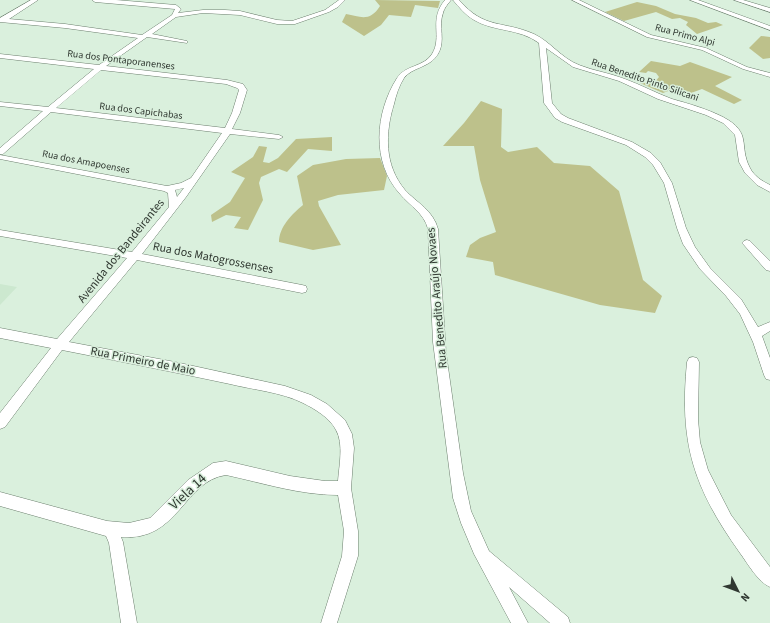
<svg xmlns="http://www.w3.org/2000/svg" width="770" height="623" font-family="'Source Sans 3',sans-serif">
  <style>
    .built { fill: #cce8cf }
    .green { fill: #bdc18b }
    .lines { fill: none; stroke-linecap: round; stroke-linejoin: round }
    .street-casing { stroke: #6c7f6e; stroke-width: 1 }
    .street { fill: #fff; fill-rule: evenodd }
    .labels { text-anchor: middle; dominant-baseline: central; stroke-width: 3; stroke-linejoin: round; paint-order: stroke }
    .far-street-label { font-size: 10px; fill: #303831; stroke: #daf0dd }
    .street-label { font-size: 12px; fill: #303831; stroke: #daf0dd }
    .near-street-label { font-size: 14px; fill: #303831; stroke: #daf0dd }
  </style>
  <rect width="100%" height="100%" fill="#daf0dd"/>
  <path class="built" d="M0,284L17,287L0,305Z"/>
  <g class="green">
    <path d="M375,0L440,1L438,8L415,5L411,17L389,15L381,25L364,36L342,22L346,14C361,17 370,22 380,6Z"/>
    <path d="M637,2L656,6L675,14L696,18L708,23L716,22L723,25L697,34L686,25L688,22L680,18L672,19L656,12L624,21L605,12Z"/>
    <path d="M761,36L770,37V58L763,59L749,48Z"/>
    <path d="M651,61L680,66L690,62L732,77L715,86L742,100L734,104L702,89L691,93L676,88L663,93L640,83H654L659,77L656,73L648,71L646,73L639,72Z"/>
    <path d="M481,101L502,109L501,147L508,152L537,147L554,163L590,166L619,191L643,280L662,296L655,313L600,305L495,275L493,262L466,257L470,245L480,238L496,232L480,180L474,146H443L464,123Z"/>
    <path d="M332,137V151L308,149L287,172L279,169L261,177L259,183L263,200L248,230L234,228L241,217L226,215L212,222L211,215L230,202L245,178L231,172L253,157L259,146L267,147L263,162L269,163L278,158L296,139Z"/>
    <path d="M380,158L387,176L384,190L338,195L318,201L319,206L341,245L313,250L279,242C279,227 292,214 303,205L297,176L313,165L346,159Z"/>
  </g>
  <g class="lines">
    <defs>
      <g id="street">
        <path d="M31,0H38L9,19L65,24L142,35L172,15L175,9L95,2L92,0H116L176,5L181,9L178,13L203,10H225L240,11L277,20L292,21L325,10L339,0H345L338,7L329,12L295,24H277L240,15L203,13L176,17L152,34L187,41V43L147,37L106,66L227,80L243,84L247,90L240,113L232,129L279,135L283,137L279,139L230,134L186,197L142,254L302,285L306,286L307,289L306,292L302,293L137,260L69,342L175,362L285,386L311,395L327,404L345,420L352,434L354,448L351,488L358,531V556L337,623H321L342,556L344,531L338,495C300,495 263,483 226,475C183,481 179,542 121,537L123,542L137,623H121L109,543L106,536L0,506V492L107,521L129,523L150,518L188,480L213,463L226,461L290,476L325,481H338C339,466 344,444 336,430C330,418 315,409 303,403C281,392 254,390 230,384C174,372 118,361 62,350L5,427L0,429V413L51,348L0,338V328L57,339L127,258L0,236V230L132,252L169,207L168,193L164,191L0,159V155L167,186L181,183L191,178L222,133L51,112L3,154H0V148L43,111L0,106V102L48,107L94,69L0,58V54L99,65L138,38L65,28L0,22V18ZM101,70L226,84L237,88L239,90L232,113L225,128L56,108ZM184,188L177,197L175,190Z"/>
        <path d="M445,0H451C448,4 444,8 443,13C438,26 446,41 438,54C430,68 412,67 404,78C399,86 396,95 394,104C385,133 384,165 405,190C417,203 433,210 438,229L446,353L463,473L471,511L489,551L568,617L570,623H550L509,587L528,623H511L474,554L461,523L453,498L433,342L428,229C424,213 410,206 400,194C371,162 375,113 397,78C405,65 424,67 432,54C443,36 428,20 445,0Z"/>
        <path d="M453,0H459C485,30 502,20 534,34C551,42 561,58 579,65C594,71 610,73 625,79C641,85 656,93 672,99C690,104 707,109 723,117C753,133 738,145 750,168C754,176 762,181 770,185V192L757,185L745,173L739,162L735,135L723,123L706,115L658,99L619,81L573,67L546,48L552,103L561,114L568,118L632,142L651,153L660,162L672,183L686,228L695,247L710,268L741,299L758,327L770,322V331L762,336L770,358V380L766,379L764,375L753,342L740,314L726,296L700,269L683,244L677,228L664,183L653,165L645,157L626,145L562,122L555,118L544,103L539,43C519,28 494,32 474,20C465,15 459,7 453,0Z"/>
        <path d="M572,0H579L651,35L706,48L747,67L770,73V77L743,69L702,50L647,37Z"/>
        <path d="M690,0H698L770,26V30Z"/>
        <path d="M734,0H743L770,8V12Z"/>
        <path d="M747,240L750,241L770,261V271L766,270L744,245L742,243L744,241Z"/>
        <path d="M693,357L697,358L699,362L698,419L700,442L708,470L731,515L770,567V587C758,582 748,564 740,553C693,487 679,443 687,362L689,358Z"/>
      </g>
    </defs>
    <use href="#street" class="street-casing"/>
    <use href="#street" class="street"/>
  </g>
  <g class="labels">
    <g class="far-street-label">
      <text transform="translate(685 35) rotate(15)">Rua Primo Alpi</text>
      <text transform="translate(121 60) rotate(7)">Rua dos Pontaporanenses</text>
      <text transform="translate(645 80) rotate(19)">Rua Benedito Pinto Silicani</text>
      <text transform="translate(141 111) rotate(7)">Rua dos Capichabas</text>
      <text transform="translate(86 162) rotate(11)">Rua dos Amapoenses</text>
    </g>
    <g class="street-label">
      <text transform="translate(121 251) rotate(-51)">Avenida dos Bandeirantes</text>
      <text transform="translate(213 258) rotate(11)">Rua dos Matogrossenses</text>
      <text transform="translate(437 298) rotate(-95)">Rua Benedito Araújo Novaes</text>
      <text transform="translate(143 361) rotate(11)">Rua Primeiro de Maio</text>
    </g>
    <g class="near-street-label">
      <text transform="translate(188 492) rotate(-43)">Viela 14</text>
    </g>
  </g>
  <g transform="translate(738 591) rotate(132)" stroke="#daf0dd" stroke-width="3" paint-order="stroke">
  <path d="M0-3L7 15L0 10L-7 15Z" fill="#303831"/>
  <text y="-6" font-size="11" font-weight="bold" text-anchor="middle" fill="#303831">N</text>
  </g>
</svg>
